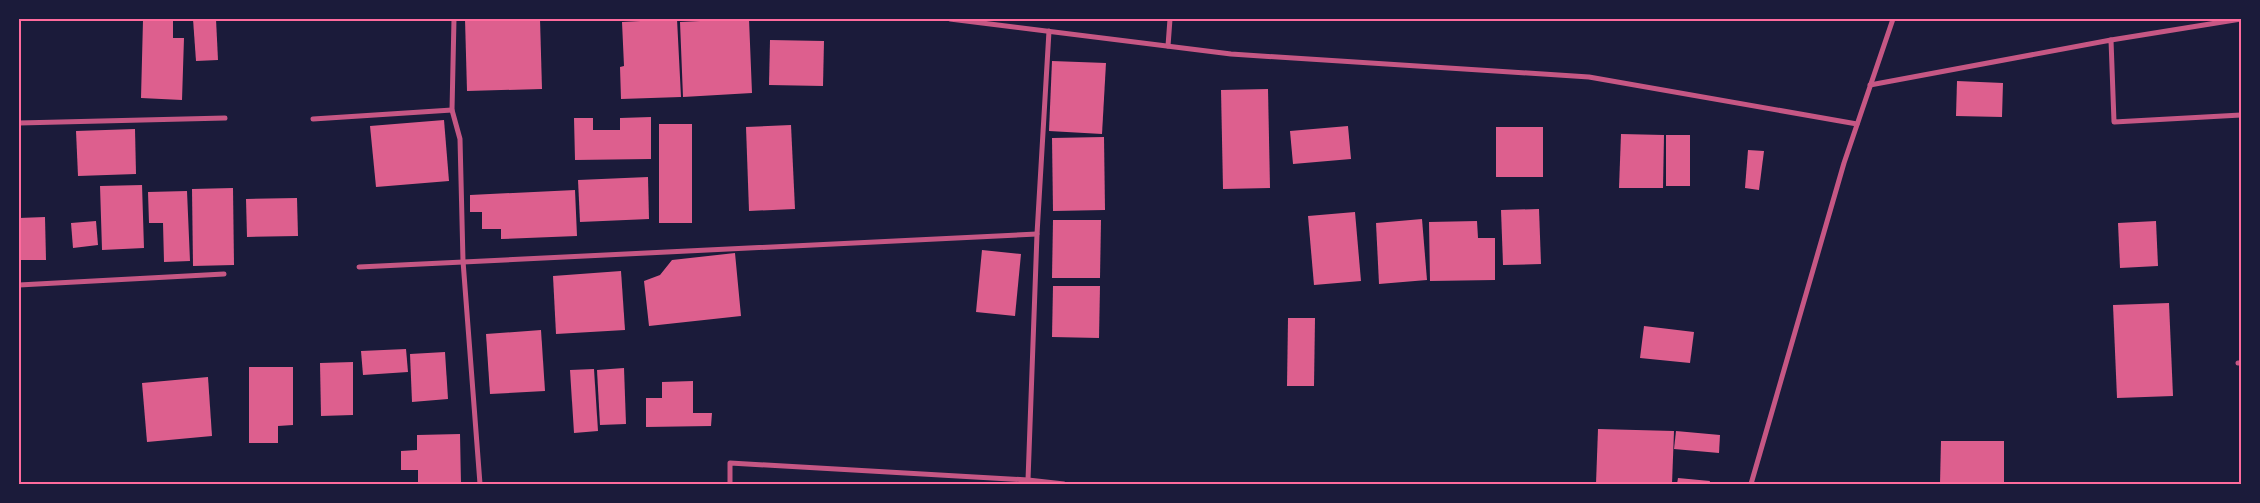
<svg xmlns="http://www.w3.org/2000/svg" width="2260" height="503" font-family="Karla,sans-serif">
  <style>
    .building { fill: #dd5f8e }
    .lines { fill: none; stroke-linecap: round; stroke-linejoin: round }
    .minor { stroke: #c65784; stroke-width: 5 }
    .neatline { fill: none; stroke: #ff6b9d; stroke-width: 2 }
  </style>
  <rect width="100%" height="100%" fill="#1b1b3a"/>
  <g class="building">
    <path d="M193,19H216L218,60L196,61Z"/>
    <path d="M465,19H540L542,89L467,91Z"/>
    <path d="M677,19L681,97L621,99L620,67L624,66L622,22Z"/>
    <path d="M700,19H749L752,93L683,97L680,22L700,21Z"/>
    <path d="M143,20H173V38H184L182,100L141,98Z"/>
    <path d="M770,40L824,41L823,86L769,85Z"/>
    <path d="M1052,61L1106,63L1102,134L1049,131Z"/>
    <path d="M1957,81L2003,83L2002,117L1956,116Z"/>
    <path d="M1268,89L1270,188L1223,189L1221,90Z"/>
    <path d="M651,117V159L575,160L574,118H593V130H620V118Z"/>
    <path d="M444,120L449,181L376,187L370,126Z"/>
    <rect x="659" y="124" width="33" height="99"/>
    <path d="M791,125L795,209L749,211L746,127Z"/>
    <path d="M1348,126L1351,159L1293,164L1290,131Z"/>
    <rect x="1496" y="127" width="47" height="50"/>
    <path d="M135,129L136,174L78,176L76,131Z"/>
    <path d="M1621,134L1664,135L1663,188H1619Z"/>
    <rect x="1666" y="135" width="24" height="51"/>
    <path d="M1104,137L1105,210L1053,211L1052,138Z"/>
    <path d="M1748,150L1764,151L1759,190L1745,188Z"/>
    <path d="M648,177L649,219L580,222L578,180Z"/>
    <path d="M142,185L144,248L102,250L100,186Z"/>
    <path d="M233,188L234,265L193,266L192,189Z"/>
    <path d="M575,190L577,236L501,239V229H482V212H470V195Z"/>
    <path d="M187,191L190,261L164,262L163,223H149L148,192Z"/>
    <path d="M297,198L298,236L247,237L246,199Z"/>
    <path d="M1539,209L1541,264L1503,265L1501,210Z"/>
    <path d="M1355,212L1361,281L1314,285L1308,216Z"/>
    <path d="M45,217L46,260H19V218Z"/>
    <path d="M1422,219L1427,280L1379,284L1376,223Z"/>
    <path d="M1053,220H1101L1100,278H1052Z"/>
    <path d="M96,221L98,245L73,248L71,223Z"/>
    <path d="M1477,221L1478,238H1495V280L1430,281L1429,222Z"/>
    <path d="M2156,221L2158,266L2120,268L2118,223Z"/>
    <path d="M982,250L1021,254L1015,316L976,312Z"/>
    <path d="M735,253L741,316L649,326L644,281L660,275L672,260Z"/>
    <path d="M621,271L625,330L556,334L553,276Z"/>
    <path d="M1053,286H1100L1099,338L1052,337Z"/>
    <path d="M2169,303L2173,396L2117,398L2113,305Z"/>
    <path d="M1288,318H1315L1314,386H1287Z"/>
    <path d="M1644,326L1694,332L1690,363L1640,358Z"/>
    <path d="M541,330L545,391L490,394L486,334Z"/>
    <path d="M406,349L408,372L363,375L361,351Z"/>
    <path d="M445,352L448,399L412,402L410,354Z"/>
    <path d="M353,362V415L321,416L320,363Z"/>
    <path d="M249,367H293V425L278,426V443H249Z"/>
    <path d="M624,368L626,424L600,425L597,370Z"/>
    <path d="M594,369L598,431L574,433L570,370Z"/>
    <path d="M208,377L212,436L147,442L142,383Z"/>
    <path d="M693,381V413H712L711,426L646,427V398H662V382Z"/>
    <path d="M1598,429L1674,431L1672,484H1596Z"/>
    <path d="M1676,431L1720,435L1719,453L1674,449Z"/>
    <path d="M460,434L461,484H418V470H401V451L417,450V435Z"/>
    <path d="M1941,441H2004V484H1940Z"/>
    <path d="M1678,478L1710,481L1709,484H1677Z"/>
  </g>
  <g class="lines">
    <g class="minor">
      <path d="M454,19L452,110L460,139L463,261L480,484"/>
      <path d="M950,19L1231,54L1589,77L1857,124"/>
      <path d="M2111,40L2241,19"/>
      <path d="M1168,46L1170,19"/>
      <path d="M1870,85L2111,40L2114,122L2241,115"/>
      <path d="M313,119L452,110"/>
      <path d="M19,123L225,118"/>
      <path d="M359,267L1037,234"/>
      <path d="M19,285L224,274"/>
      <path d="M2238,363H2241"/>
      <path d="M1028,480L1037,234L1049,31"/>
      <path d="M730,484V463L1028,480L1064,484"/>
      <path d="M1751,484L1844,163L1893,19"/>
    </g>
  </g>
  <rect width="2260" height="503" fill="none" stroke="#1b1b3a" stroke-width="40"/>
  <rect x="20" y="20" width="2220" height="463" class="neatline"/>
</svg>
